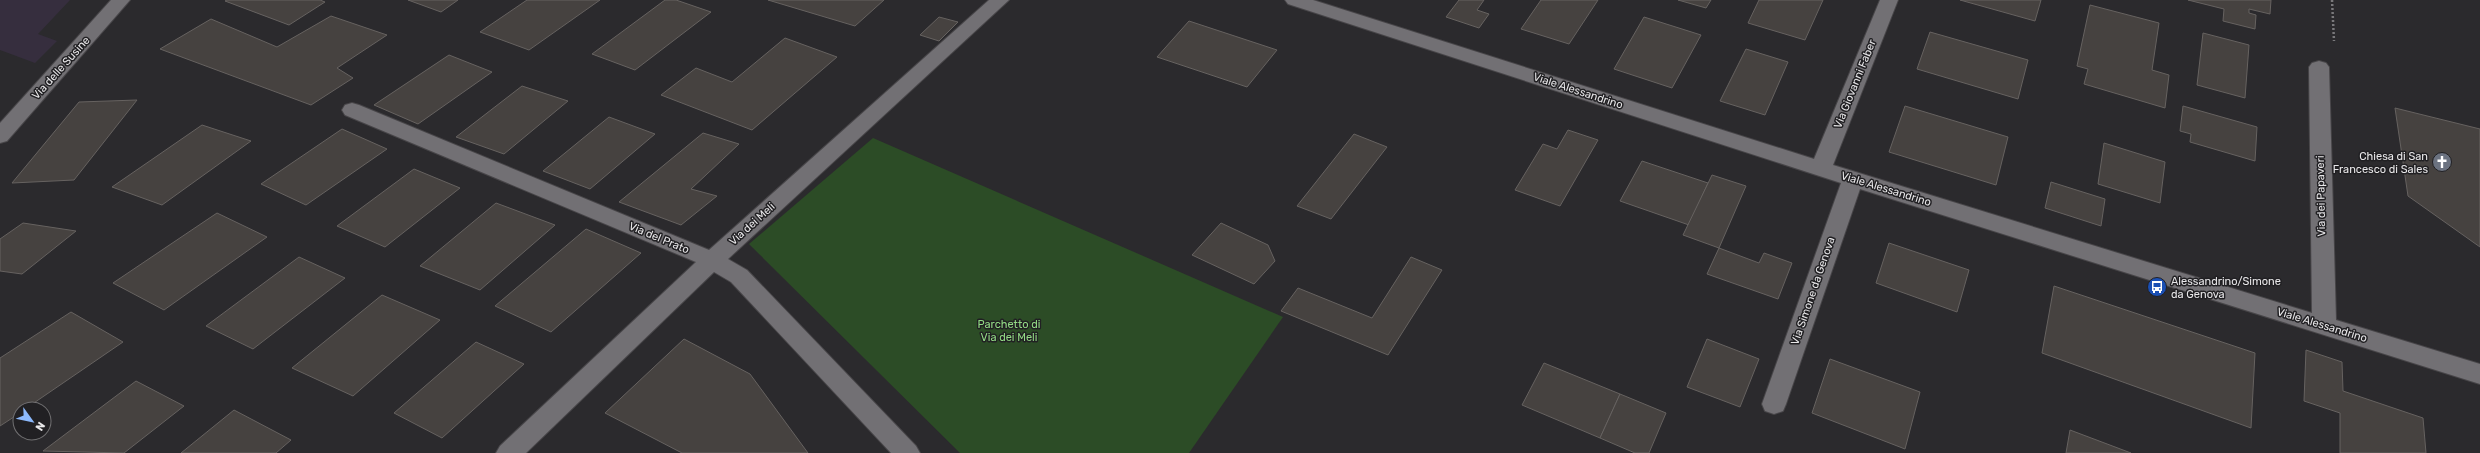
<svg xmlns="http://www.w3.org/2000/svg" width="2480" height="453" font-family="Rubik,sans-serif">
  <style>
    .commercial { fill: #362e3e }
    .green { fill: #2c4c26 }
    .building { fill: #464240; stroke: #666260 }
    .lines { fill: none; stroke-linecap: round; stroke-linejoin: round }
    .minor-casing { stroke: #474548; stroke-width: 2 }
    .path { stroke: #79787b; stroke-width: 2.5; stroke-dasharray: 2 2; stroke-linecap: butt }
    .minor { fill: #727074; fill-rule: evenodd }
    .labels { text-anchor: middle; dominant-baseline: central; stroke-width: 3; stroke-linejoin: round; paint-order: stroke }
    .street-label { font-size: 11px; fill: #e8e7e9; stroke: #212023 }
    .poi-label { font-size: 11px; fill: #e8e7e9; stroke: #212023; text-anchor: end }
    .park-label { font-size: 11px; fill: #93db85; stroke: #212023 }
  </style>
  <rect width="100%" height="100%" fill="#2b2a2d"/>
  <path class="commercial" d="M0,0H70L38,34L57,41L35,63L0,50Z"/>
  <path class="green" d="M873,138L1283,317L1189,453H960L749,244Z"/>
  <g class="building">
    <path d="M227,0H320L325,2L289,25L225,1Z"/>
    <path d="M408,0H458L441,12Z"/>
    <path d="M527,0H600L529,50L480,32Z"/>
    <path d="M665,0H676L711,12L635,70L592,54Z"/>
    <path d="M768,0H884L855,26Z"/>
    <path d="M1459,0H1484L1477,10L1489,14L1479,28L1446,17Z"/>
    <path d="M1541,0H1598L1569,44L1521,29Z"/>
    <path d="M1678,0H1711L1706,8Z"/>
    <path d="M1759,0H1823L1805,40L1748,23Z"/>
    <path d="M1960,0H2041L2035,21Z"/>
    <path d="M2188,0H2271L2270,14L2249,9V13L2256,15L2255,29L2223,21L2224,9Z"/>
    <path d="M2090,5L2159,23L2152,70L2169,75L2165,108L2084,84L2088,69L2077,66Z"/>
    <path d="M331,16L387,35L337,68L353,78L311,105L160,49L211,19L277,47Z"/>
    <path d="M939,17L958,22L939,41L920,35Z"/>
    <path d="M1644,17L1701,35L1672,88L1614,69Z"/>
    <path d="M1189,21L1277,50L1247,87L1157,57Z"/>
    <path d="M1930,32L2028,60L2018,99L1917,69Z"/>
    <path d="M2203,33L2249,45L2245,98L2197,85Z"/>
    <path d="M785,38L837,57L752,130L661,95L696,68L732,82Z"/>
    <path d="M1746,49L1788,62L1765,115L1720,101Z"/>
    <path d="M449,55L492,72L418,124L374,105Z"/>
    <path d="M522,86L568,101L504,154L456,137Z"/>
    <path d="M137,100L74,180L12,183L79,102Z"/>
    <path d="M1905,106L2008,137L1996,185L1889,152Z"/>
    <path d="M2183,106L2257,127L2255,161L2190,142L2191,134L2180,131Z"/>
    <path d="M2395,108L2480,129V247L2408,196Z"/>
    <path d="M609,117L655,134L590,189L543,171Z"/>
    <path d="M202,125L251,141L162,205L112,187Z"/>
    <path d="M342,129L387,149L306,205L261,184Z"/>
    <path d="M1568,130L1598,140L1560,206L1515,190L1543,144L1557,149Z"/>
    <path d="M703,133L739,144L691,189L717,196L681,225L619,202Z"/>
    <path d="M1354,134L1387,147L1331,219L1297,206Z"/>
    <path d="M2104,143L2165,162L2160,203L2098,184Z"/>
    <path d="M1642,161L1708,183L1689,225L1620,201Z"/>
    <path d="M414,169L460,188L385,247L337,226Z"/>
    <path d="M1712,175L1746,186L1719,248L1683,235Z"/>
    <path d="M2051,182L2105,199L2101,226L2045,208Z"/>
    <path d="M496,203L555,225L480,290L420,266Z"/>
    <path d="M217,213L267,237L164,310L113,283Z"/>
    <path d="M23,223L76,231L22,274L0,271V239Z"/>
    <path d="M1221,223L1268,245L1275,261L1254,284L1192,255Z"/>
    <path d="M586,229L641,253L551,332L495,306Z"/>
    <path d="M1889,243L1969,270L1957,312L1876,283Z"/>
    <path d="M1719,248L1759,263L1764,253L1792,263L1778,299L1707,274Z"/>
    <path d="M299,257L345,278L253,349L206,326Z"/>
    <path d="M1411,257L1442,270L1388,355L1281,311L1298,288L1372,318Z"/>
    <path d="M2054,286L2255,353L2251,428L2042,353Z"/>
    <path d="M382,295L440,320L353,396L292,368Z"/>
    <path d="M71,312L123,342L25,409H20V413L0,426V358Z"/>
    <path d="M684,339L750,374L808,453H682L605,413Z"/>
    <path d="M1707,339L1759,359L1740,407L1687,387Z"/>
    <path d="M476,342L524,364L442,438L394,413Z"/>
    <path d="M2306,350L2342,362L2343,391L2423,418L2426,453H2340V413L2304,401Z"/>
    <path d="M1830,359L1920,392L1905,449L1812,413Z"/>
    <path d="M1544,363L1620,394L1600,438L1522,405Z"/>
    <path d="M136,381L184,406L124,453L43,451Z"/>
    <path d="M1620,394L1666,413L1649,453H1635L1600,438Z"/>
    <path d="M234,410L291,440L276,453H181Z"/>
    <path d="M2070,430L2131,453H2066Z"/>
  </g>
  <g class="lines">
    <defs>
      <g id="minor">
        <path d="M111,0H130L7,141L0,143V123Z"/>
        <path d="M989,0H1009L728,259L747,270L916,446L920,453H891L731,282L714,272L526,453H496L500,446L696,262L345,115L342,110L345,105L352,103L359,105L709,250Z"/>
        <path d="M1285,0H1313L1814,159L1880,0H1898L1833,165L2312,313L2309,67L2312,63L2319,61L2326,63L2329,67L2336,320L2480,364V384L1860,189L1786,404L1783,411L1774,414L1765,411L1762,404L1841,183L1288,4Z"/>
      </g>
    </defs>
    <use href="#minor" class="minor-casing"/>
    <path class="path" d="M2332,0L2334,41"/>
    <use href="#minor" class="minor"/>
  </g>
  <defs>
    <symbol id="church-disc" viewBox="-11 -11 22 22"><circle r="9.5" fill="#6b7280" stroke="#212023"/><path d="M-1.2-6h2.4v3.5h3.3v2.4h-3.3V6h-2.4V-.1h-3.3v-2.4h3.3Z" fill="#fff"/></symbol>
    <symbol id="bus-disc" viewBox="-11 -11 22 22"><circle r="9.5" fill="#1a4fb4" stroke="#212023"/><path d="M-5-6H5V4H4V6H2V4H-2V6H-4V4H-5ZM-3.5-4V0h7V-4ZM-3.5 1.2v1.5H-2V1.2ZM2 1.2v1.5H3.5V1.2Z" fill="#fff"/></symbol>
  </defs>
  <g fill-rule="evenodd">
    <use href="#church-disc" x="2431" y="151" width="22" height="22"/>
    <use href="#bus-disc" x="2146" y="276" width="22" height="22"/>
  </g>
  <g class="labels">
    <g class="street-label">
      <text transform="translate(61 68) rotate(-48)">Via delle Susine</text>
      <text transform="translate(1855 84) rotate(-68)">Via Giovanni Faber</text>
      <text transform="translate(1578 91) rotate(18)">Viale Alessandrino</text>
      <text transform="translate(1886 189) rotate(17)">Viale Alessandrino</text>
      <text transform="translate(2321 196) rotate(-91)">Via dei Papaveri</text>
      <text transform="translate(752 224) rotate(-42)">Via dei Meli</text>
      <text transform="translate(659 238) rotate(23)">Via del Prato</text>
      <text transform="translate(1813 291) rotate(-71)">Via Simone da Genova</text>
      <text transform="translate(2322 325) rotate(17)">Viale Alessandrino</text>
    </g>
    <g class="poi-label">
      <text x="2428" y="156">Chiesa di San<tspan x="2428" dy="13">Francesco di Sales</tspan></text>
      <text x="2171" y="281" text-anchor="start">Alessandrino/Simone<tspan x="2171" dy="13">da Genova</tspan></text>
    </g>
    <g class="park-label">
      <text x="1009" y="324">Parchetto di<tspan x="1009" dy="13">Via dei Meli</tspan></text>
    </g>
  </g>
  <g transform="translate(32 421) rotate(123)"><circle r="19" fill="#212023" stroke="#717072"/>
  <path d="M0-3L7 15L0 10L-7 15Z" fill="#8cb9fc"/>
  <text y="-6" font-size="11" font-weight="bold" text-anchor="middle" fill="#e8e7e9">N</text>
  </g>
</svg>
